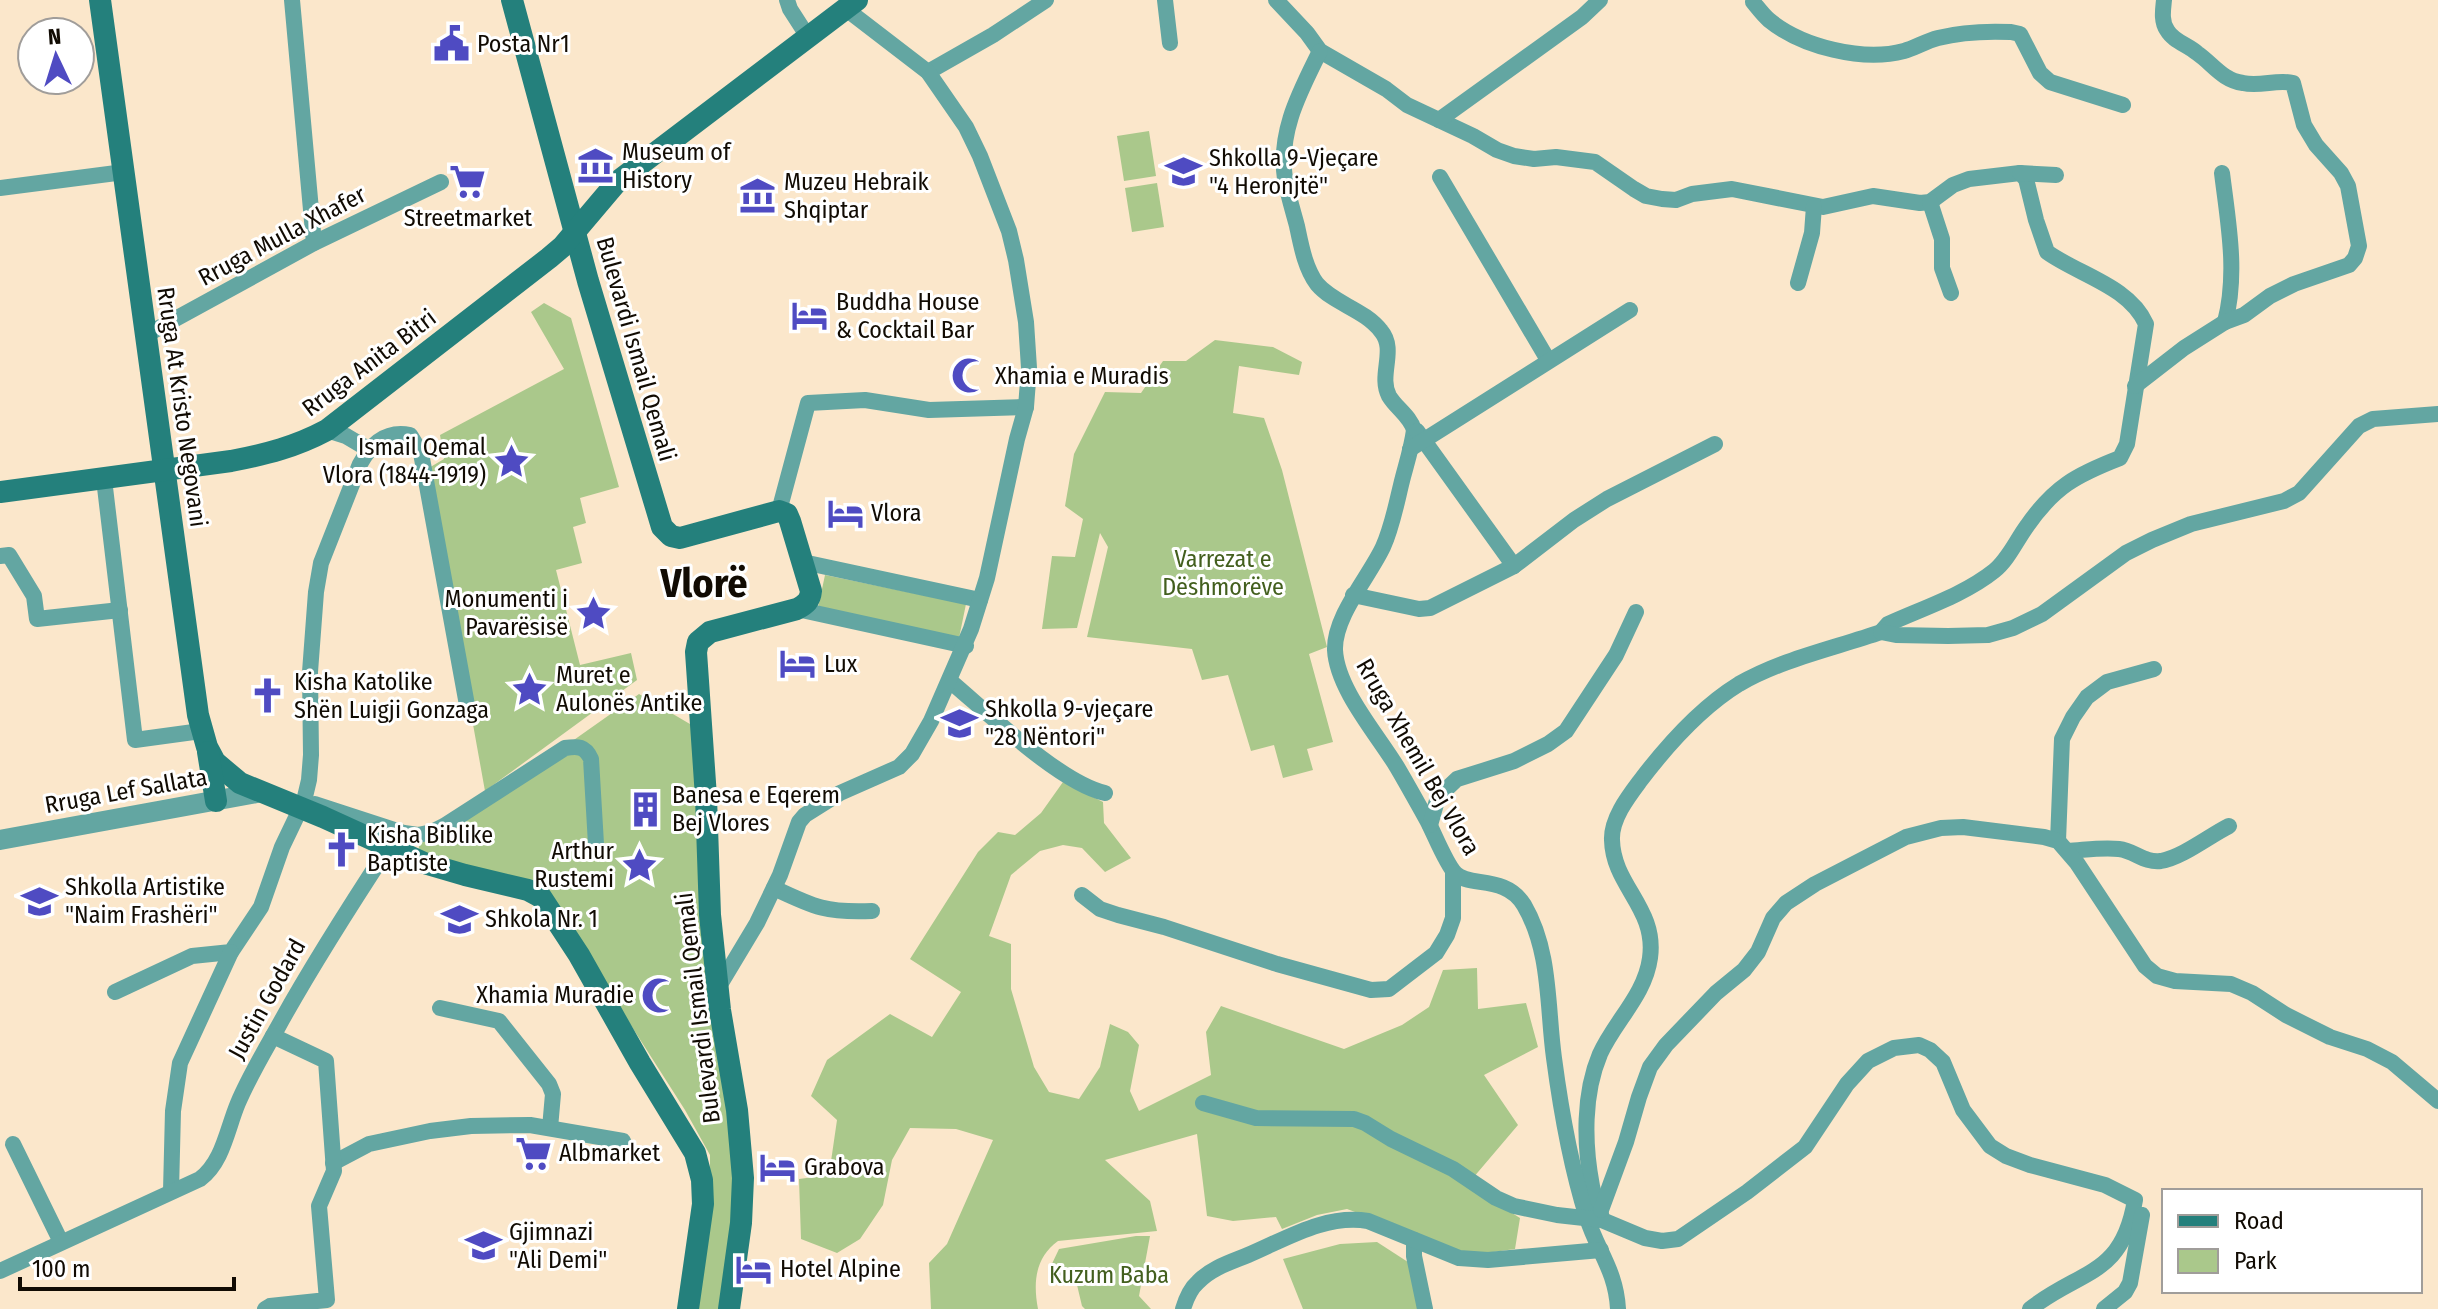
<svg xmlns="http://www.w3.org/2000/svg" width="2438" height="1309" font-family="'Fira Sans Condensed',sans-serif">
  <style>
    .green { fill: #aac88b }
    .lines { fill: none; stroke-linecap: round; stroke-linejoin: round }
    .minor { stroke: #63a6a2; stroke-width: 16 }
    .tertiary { stroke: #63a6a2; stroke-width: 20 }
    .secondary { stroke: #24807c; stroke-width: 22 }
    .labels { text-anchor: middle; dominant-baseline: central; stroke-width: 6; stroke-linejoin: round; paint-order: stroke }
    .poi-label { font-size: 24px; fill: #110b03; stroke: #fff; text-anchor: start }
    .street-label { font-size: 24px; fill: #110b03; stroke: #fff }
    .park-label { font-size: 24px; fill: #435f1e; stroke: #fff }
    .town-label { font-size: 40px; font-weight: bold; fill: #110b03; stroke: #fff }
  </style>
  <rect width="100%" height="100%" fill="#fbe7cb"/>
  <g class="green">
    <path d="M1149,131L1156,176L1124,181L1117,136Z"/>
    <path d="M1157,183L1164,227L1132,232L1125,188Z"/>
    <path d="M544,303L571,318L619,487L580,498L586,523L573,527L582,563L556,570L580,665L631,653L637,680L485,791L427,469L444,459L440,435L564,369L531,312Z"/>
    <path d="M1215,340L1273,347L1302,362L1299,375L1239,366L1233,413L1264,418L1282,470L1327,647L1309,654L1333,742L1307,749L1313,770L1283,778L1274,745L1251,751L1228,675L1202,680L1192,649L1087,637L1108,547L1100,533L1077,628L1042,629L1052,556L1075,557L1083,519L1065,506L1074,454L1105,392L1141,393L1163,361H1186Z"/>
    <path d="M825,575L966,604L959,638L818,608Z"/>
    <path d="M639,694L695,727L736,1165L724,1309H696L710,1195V1155L685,1110L544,889L461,867L418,852L421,836L469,814Z"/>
    <path d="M1063,782L1103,802L1104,823L1131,858L1105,872L1082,848L1063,845L1040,851L1011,875L989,936L1011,944V989L1034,1067L1049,1092L1079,1099L1100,1067L1110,1024L1128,1032L1139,1045L1130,1091L1139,1111L1211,1075L1206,1032L1221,1006L1344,1049L1402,1025L1429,1007L1443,970L1477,968L1478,1009L1526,1003L1538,1047L1484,1075L1518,1125L1467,1185L1520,1218L1515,1249L1471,1255L1347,1209L1317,1215L1282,1229L1276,1217L1233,1221L1207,1216L1197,1134L1105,1160L1150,1201L1157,1231L1058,1241C1035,1258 1033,1282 1038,1309H931L929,1263L947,1244L993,1140L956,1129L910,1128L892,1160L883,1205L860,1239L837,1253L801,1239L799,1179L829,1175L837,1120L811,1096L827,1060L890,1014L932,1037L961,992L910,959L978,852L998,832L1015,835L1041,813Z"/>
    <path d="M1136,1236H1150L1139,1296L1151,1309H1085L1082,1306L1077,1285L1049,1270L1059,1249Z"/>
    <path d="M1377,1242L1411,1264L1421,1309H1303L1283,1259L1340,1244Z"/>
  </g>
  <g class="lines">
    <g class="minor">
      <path d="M292,0L314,243"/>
      <path d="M787,0L790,9L808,37"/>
      <path d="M1165,0L1170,43"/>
      <path d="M1276,0L1307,33L1320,51L1386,89L1407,105L1473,136L1497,150L1514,156L1534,159L1556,157L1595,162L1634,189L1646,196L1662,199L1676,200L1692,194L1732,189L1823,207L1873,196L1920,203L1930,202L1953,185L1969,179L2020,173L2026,179L2036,220L2047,252C2079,275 2129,286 2146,324L2127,444L2120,458C2076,475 2054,487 2027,526C2016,541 2008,560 1994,571C1964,595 1923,608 1888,624L1881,632C1835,648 1782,659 1739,684C1700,708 1668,744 1640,781C1628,797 1611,819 1612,840C1613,886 1657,908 1650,958C1645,995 1615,1021 1600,1054C1583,1094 1584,1144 1592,1186C1594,1198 1601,1208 1602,1220"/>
      <path d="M1753,2C1758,8 1763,15 1769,20C1802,47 1863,62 1904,51C1915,48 1926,41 1938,38C1961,32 1988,31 2011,32L2020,34L2040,73L2050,82L2123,105"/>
      <path d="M1320,51C1300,92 1278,131 1285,179C1288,195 1293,211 1297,226C1301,245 1305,268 1317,284C1334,304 1364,309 1381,331C1397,350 1378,375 1389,396C1396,408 1410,416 1414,430C1412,446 1407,462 1403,477C1397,500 1393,525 1383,547C1369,577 1334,616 1335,650C1337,689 1377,734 1397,767C1407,784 1417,802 1427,820C1434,833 1446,864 1455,873C1468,888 1505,874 1524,905C1551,951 1547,1007 1554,1058C1561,1111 1571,1167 1587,1218C1598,1252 1616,1271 1618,1309"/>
      <path d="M928,72L993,35L1046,0"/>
      <path d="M1439,120L1582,17L1600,0"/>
      <path d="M2020,173L2056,175"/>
      <path d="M2222,173C2228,222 2238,273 2225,322"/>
      <path d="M1440,177L1548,360"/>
      <path d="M0,188L124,172"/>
      <path d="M1930,202L1942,239V268L1951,293"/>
      <path d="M1798,283L1812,233L1814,206"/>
      <path d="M146,335L314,243L441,182"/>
      <path d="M2135,386L2184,348L2225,322L2244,315L2270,296L2294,284L2349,265L2355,258L2359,246L2348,186L2341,173L2316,145L2304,125L2293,83C2277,79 2260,87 2243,83C2222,80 2213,64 2197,53C2188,45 2173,41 2167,30C2161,21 2163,10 2164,0"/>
      <path d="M327,430L346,436L368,449"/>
      <path d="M1417,431L1514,566"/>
      <path d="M1410,449L1630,310"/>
      <path d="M104,479L135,740L201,731"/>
      <path d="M779,511L808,403L865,400L929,410L1026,407"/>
      <path d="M0,556L9,555L34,596L37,619L120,610"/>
      <path d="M803,562L980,600"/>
      <path d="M1353,595L1419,609L1430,608L1514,566L1574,520L1607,499L1715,444"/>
      <path d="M797,609L966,646"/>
      <path d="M1881,632L1896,635L1948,636L1988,635L2013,628L2042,614L2126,553L2152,540L2191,524L2284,501L2299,493L2359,426L2373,419L2438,414"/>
      <path d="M950,681C987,712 1060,783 1105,793"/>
      <path d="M315,804L404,833L418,835L432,832L444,826L565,748C578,746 585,746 591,759L596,844"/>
      <path d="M1430,825L1438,797L1457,779L1514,761L1548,744L1566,731L1616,655L1636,612"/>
      <path d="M2058,841L2062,739L2073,717L2087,697L2107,682L2154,669"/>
      <path d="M2068,851C2085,850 2102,847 2119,849C2135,851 2144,863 2161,861C2183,857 2209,836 2229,826"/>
      <path d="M774,888C814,907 826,913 872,911"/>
      <path d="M1082,895L1100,909L1118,915L1164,927L1277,964L1371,990L1389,989L1436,953L1447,935L1453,918V872"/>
      <path d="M718,988L757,923L780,875L799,822L805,815L840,793L899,767L912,754L931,721L971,629L987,578L1017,439L1026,407L1029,368L1026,322L1016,260L1009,231L980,156L966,127L928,72L846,9"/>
      <path d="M115,992L192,956L231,952L261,907L282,847L304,801L309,780L311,755L310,672L316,592L321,563L360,464C371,444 386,430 410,435L421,453L467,705"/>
      <path d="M440,1008L499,1021L549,1084L553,1094L550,1128"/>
      <path d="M1203,1103L1256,1118L1354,1119L1365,1123L1391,1139L1453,1169L1496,1198L1514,1206L1557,1215L1602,1220L1645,1238L1662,1241L1678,1239L1747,1192L1805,1147L1847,1084L1868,1061L1894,1048L1919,1045L1930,1050L1943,1062L1963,1110L1990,1146L2006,1156L2030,1165L2105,1185L2135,1200C2122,1277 2081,1269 2030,1309"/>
      <path d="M13,1144L61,1242"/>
      <path d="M333,1163L369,1144L430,1131L471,1126L530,1125L623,1141"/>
      <path d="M171,1191L173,1111L180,1063L231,952"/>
      <path d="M1601,1210L1626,1142L1639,1097L1650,1067L1666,1045L1716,993L1744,970L1758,952L1773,918L1786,903L1815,884L1906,837L1941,828L1963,827L2044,837L2058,841L2077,863L2145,966L2157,976L2175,981L2231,984L2252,993L2286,1015L2330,1037L2367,1049L2392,1062L2438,1101"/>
      <path d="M1414,1240V1256L1425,1309"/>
      <path d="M0,1271L200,1179C223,1162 227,1129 238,1103C249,1077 264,1052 278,1027C312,965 350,906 388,848"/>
      <path d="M265,1309L270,1306L327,1300L319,1206L334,1171L326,1061L273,1036"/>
      <path d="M1183,1309C1186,1299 1190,1289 1198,1282C1211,1268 1231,1262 1248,1255C1286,1239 1325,1214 1368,1221L1459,1258L1488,1260L1601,1250"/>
      <path d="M2104,1309L2125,1292L2130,1283L2142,1215"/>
    </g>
    <path class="tertiary" d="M0,840L262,792"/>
    <g class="secondary">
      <path d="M100,0L198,715L207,747L215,762L240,783L323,817L424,863L465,875L528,890L541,897L579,955L640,1063L695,1153L702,1180L703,1204L688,1309"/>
      <path d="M512,0L588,281L662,527L671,536L680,538L779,511L787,514L790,521L811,591C810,601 806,604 797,609L710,632L698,642L696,652L706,797L710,915L720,1010L737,1110L743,1178L741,1223L729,1309"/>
      <path d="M0,492L231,461C267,454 295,447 327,430L549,258L562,247L617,182L857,0"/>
      <path d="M208,752L216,801"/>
    </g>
  </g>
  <defs>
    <symbol id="civic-bare" viewBox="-9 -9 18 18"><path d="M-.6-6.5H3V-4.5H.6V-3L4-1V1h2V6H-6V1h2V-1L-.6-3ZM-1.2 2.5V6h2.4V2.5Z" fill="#4f4bc2" stroke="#fff" stroke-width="2.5" paint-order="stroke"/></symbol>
    <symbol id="museum-bare" viewBox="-9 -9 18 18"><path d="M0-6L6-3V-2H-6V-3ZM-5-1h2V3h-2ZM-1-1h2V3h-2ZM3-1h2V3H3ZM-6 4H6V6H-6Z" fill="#4f4bc2" stroke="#fff" stroke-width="2.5" paint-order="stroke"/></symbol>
    <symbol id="school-bare" viewBox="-9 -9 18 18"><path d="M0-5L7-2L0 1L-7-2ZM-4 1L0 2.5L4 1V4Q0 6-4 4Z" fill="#4f4bc2" stroke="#fff" stroke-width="2.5" paint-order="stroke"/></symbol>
    <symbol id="supermarket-bare" viewBox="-9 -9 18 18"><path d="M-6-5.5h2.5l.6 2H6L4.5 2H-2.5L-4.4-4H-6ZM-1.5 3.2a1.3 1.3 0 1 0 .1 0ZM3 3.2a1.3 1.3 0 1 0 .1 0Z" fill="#4f4bc2" stroke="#fff" stroke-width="2.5" paint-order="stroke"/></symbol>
    <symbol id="hotel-bare" viewBox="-9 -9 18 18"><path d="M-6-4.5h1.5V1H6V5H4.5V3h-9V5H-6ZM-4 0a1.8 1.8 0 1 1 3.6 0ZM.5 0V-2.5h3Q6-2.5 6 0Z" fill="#4f4bc2" stroke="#fff" stroke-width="2.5" paint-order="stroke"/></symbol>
    <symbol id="mosque-bare" viewBox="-9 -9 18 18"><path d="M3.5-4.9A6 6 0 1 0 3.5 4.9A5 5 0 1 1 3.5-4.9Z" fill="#4f4bc2" stroke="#fff" stroke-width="2.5" paint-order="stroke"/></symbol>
    <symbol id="sight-bare" viewBox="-9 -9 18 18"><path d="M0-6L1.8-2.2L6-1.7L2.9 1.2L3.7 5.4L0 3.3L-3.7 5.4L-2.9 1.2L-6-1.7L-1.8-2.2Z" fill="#4f4bc2" stroke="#fff" stroke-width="2.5" paint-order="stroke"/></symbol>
    <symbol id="church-bare" viewBox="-9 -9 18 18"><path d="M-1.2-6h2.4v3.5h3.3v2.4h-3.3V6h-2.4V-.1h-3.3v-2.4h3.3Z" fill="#4f4bc2" stroke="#fff" stroke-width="2.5" paint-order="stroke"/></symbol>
    <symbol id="building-bare" viewBox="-9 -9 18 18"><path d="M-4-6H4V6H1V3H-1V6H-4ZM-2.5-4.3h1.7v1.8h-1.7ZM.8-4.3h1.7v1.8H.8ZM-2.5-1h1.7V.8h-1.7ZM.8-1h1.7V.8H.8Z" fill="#4f4bc2" stroke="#fff" stroke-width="2.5" paint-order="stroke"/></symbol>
  </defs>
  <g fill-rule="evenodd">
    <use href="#civic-bare" x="426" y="18" width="51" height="51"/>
    <use href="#museum-bare" x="570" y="140" width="51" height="51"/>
    <use href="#school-bare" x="1158" y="146" width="51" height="51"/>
    <use href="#supermarket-bare" x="442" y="156" width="51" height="51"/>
    <use href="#museum-bare" x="732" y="170" width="51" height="51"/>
    <use href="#hotel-bare" x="784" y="290" width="51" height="51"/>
    <use href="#mosque-bare" x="944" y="350" width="51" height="51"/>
    <use href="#sight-bare" x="486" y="436" width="51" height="51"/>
    <use href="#hotel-bare" x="820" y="488" width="51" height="51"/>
    <use href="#sight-bare" x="568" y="588" width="51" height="51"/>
    <use href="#hotel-bare" x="772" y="638" width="51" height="51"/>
    <use href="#sight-bare" x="504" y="664" width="51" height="51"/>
    <use href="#church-bare" x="242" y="670" width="51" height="51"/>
    <use href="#school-bare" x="934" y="698" width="51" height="51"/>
    <use href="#building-bare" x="620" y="784" width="51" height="51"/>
    <use href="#church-bare" x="316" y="824" width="51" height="51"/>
    <use href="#sight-bare" x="614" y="840" width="51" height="51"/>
    <use href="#school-bare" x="14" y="876" width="51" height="51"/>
    <use href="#school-bare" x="434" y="894" width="51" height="51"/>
    <use href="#mosque-bare" x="634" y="970" width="51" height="51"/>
    <use href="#supermarket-bare" x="508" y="1128" width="51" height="51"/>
    <use href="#hotel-bare" x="752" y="1142" width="51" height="51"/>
    <use href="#school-bare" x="458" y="1220" width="51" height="51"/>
    <use href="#hotel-bare" x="728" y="1244" width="51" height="51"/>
  </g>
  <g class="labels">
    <g class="poi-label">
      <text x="477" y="44">Posta Nr1</text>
      <text x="622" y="152">Museum of<tspan x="622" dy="28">History</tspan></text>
      <text x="1209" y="158">Shkolla 9-Vjeçare<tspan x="1209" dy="28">"4 Heronjtë"</tspan></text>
      <text x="784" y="182">Muzeu Hebraik<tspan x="784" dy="28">Shqiptar</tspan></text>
      <text x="468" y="218" text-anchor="middle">Streetmarket</text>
      <text x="836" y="302">Buddha House<tspan x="836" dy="28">&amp; Cocktail Bar</tspan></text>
      <text x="995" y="376">Xhamia e Muradis</text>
      <text x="486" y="447" text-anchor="end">Ismail Qemal<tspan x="486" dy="28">Vlora (1844-1919)</tspan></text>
      <text x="871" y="513">Vlora</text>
      <text x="568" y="599" text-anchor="end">Monumenti i<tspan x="568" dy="28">Pavarësisë</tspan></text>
      <text x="824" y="664">Lux</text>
      <text x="556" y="675">Muret e<tspan x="556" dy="28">Aulonës Antike</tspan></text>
      <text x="294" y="682">Kisha Katolike<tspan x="294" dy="28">Shën Luigji Gonzaga</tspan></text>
      <text x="985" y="709">Shkolla 9-vjeçare<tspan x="985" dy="28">"28 Nëntori"</tspan></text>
      <text x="672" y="795">Banesa e Eqerem<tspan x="672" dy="28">Bej Vlores</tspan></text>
      <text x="367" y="835">Kisha Biblike<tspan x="367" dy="28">Baptiste</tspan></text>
      <text x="614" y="851" text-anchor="end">Arthur<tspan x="614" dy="28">Rustemi</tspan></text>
      <text x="65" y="887">Shkolla Artistike<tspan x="65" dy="28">"Naim Frashëri"</tspan></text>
      <text x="485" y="919">Shkola Nr. 1</text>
      <text x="634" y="995" text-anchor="end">Xhamia Muradie</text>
      <text x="559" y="1153">Albmarket</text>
      <text x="804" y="1167">Grabova</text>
      <text x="509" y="1232">Gjimnazi<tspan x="509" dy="28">"Ali Demi"</tspan></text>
      <text x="780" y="1269">Hotel Alpine</text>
    </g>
    <g class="street-label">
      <text transform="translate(282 236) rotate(-28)">Rruga Mulla Xhafer</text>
      <text transform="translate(636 349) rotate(74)">Bulevardi Ismail Qemali</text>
      <text transform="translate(369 363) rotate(-37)">Rruga Anita Bitri</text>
      <text transform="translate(182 407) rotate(82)">Rruga At Kristo Negovani</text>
      <text transform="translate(1418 757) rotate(60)">Rruga Xhemil Bej Vlora</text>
      <text transform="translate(126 791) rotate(-10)">Rruga Lef Sallata</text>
      <text transform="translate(267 999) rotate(-61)">Justin Godard</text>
      <text transform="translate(698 1008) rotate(-97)">Bulevardi Ismail Qemali</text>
    </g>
    <g class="park-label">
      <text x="1223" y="559">Varrezat e<tspan x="1223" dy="28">Dëshmorëve</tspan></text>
      <text x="1109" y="1275">Kuzum Baba</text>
    </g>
    <g class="town-label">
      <text x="704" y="584">Vlorë</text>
    </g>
  </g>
  <rect x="2162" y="1189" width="260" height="104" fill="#ffffff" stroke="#a09d9a" stroke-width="2"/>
  <rect x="2178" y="1215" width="40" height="12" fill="#24807c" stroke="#a09d9a" stroke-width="2"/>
  <text x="2234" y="1229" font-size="24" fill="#110b03">Road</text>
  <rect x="2178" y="1249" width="40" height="24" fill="#aac88b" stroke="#a09d9a" stroke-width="2"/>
  <text x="2234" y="1269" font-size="24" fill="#110b03">Park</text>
  <g transform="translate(56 56) rotate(356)"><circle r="38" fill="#ffffff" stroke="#a09d9a" stroke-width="2"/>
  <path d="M0-6L14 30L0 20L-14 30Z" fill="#4f4bc2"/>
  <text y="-12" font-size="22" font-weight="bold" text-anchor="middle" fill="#110b03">N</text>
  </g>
  <path d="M20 1277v12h214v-12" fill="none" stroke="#110b03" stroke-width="4"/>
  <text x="32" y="1277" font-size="24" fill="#110b03" stroke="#ffffff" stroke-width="6" paint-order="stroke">100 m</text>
</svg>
